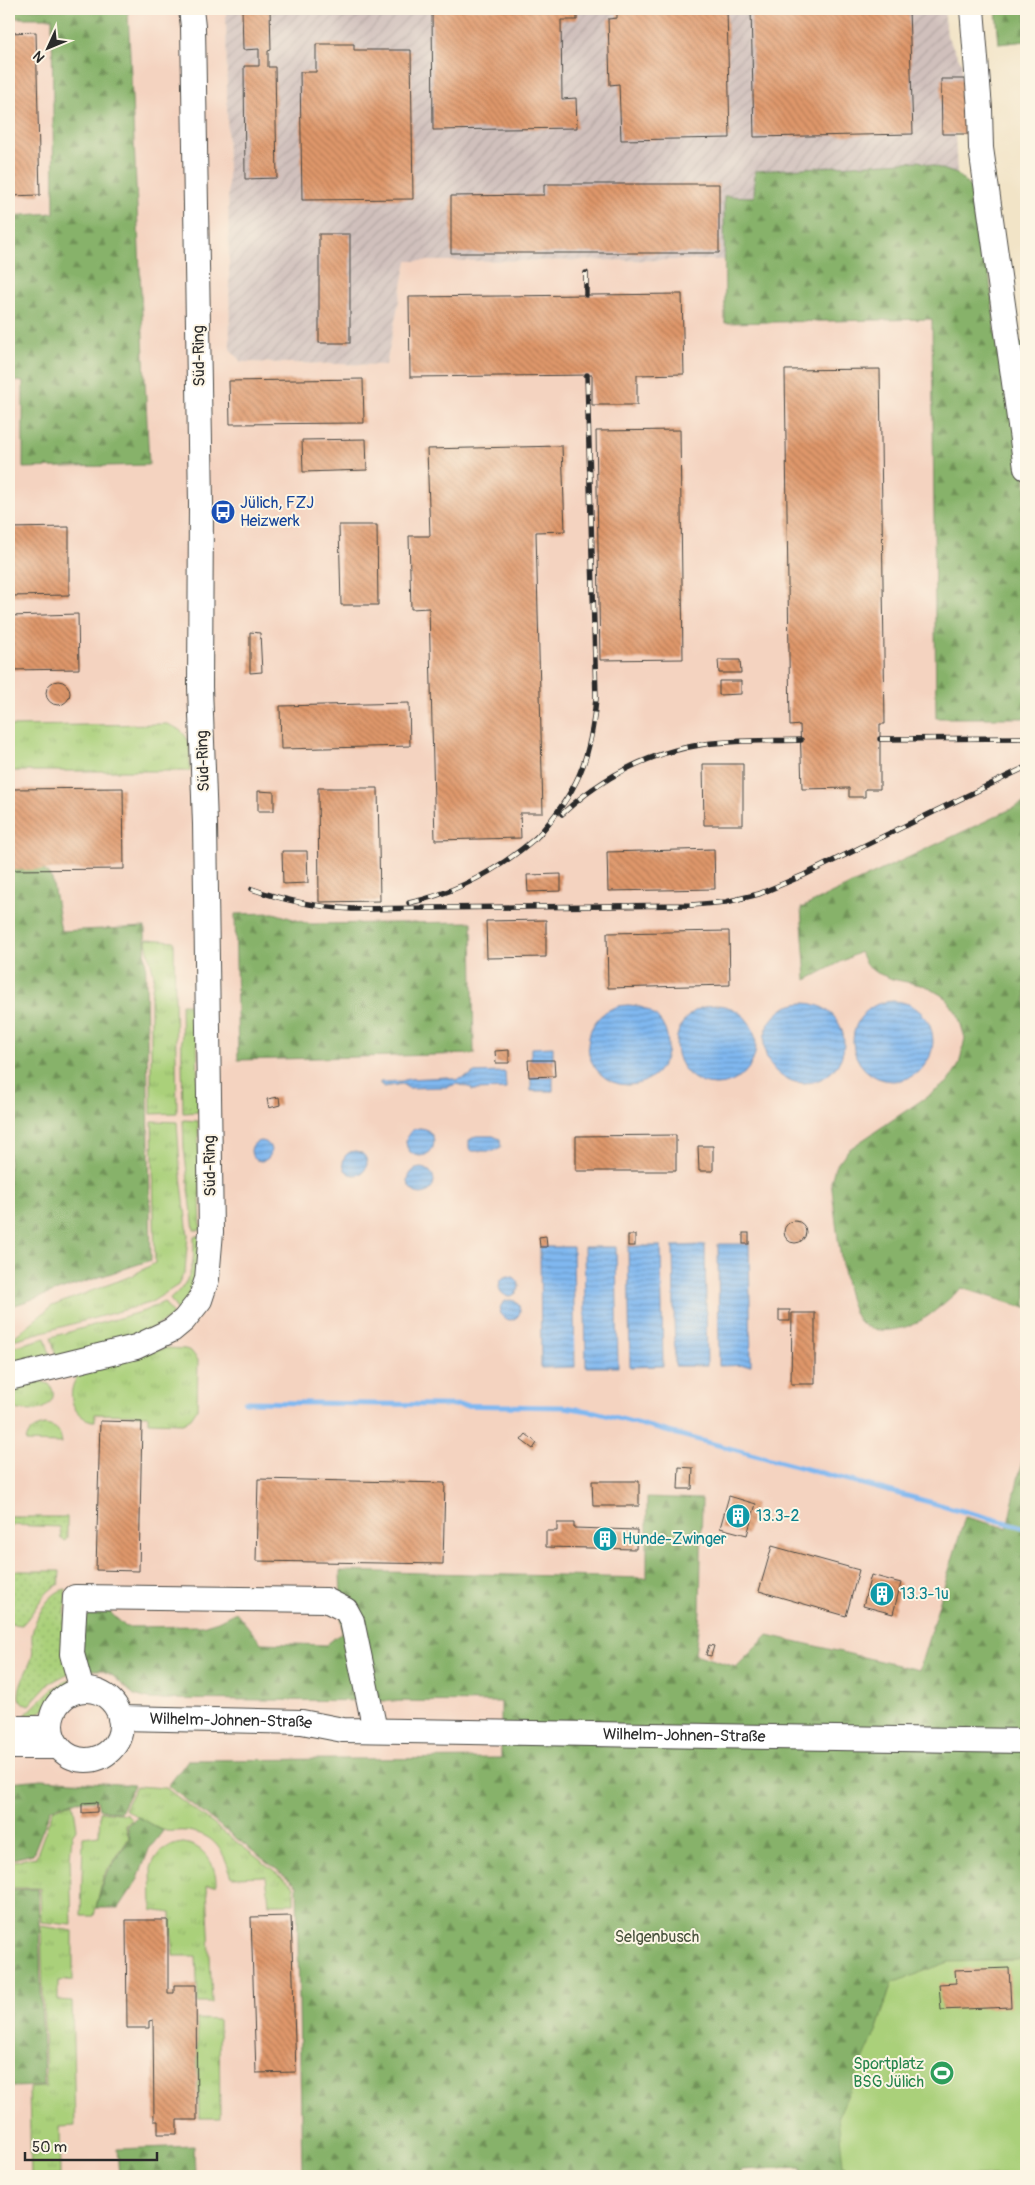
<svg xmlns="http://www.w3.org/2000/svg" width="1035" height="2185" font-family="Pangolin,sans-serif">
  <style>
    .built { fill: #f4d3c0 }
    .industrial { fill: url(#industrial-furrows) }
    .grass { fill: url(#grass-tufts); stroke: #6a7e52 }
    .forest { fill: url(#forest-firs); stroke: #596e4a }
    .park { fill: url(#park-dots); stroke: #6a7e52 }
    .pitch { fill: #aad07a; stroke: #6a7e52 }
    .water { fill: url(#water-rules); stroke: #56728e }
    .lines { fill: none; stroke-linecap: round; stroke-linejoin: round }
    .stream { stroke: #80b8f0; stroke-width: 5 }
    .building { fill: url(#building-back-hatch) }
    .minor-casing { stroke: #494742; stroke-width: 26 }
    .minor { stroke: #fff; stroke-width: 24 }
    .rail-casing { stroke: #2b2b2b; stroke-width: 5.5 }
    .rail { stroke: #fcf5e5; stroke-width: 4; stroke-dasharray: 11; stroke-linecap: butt }
    .labels { text-anchor: middle; dominant-baseline: central; stroke-width: 4; stroke-linejoin: round; paint-order: stroke }
    .street-label { font-size: 16px; fill: #2b2b2b; stroke: #fcf5e5 }
    .transit-label { font-size: 16px; fill: #164399; stroke: #fcf5e5; text-anchor: start }
    .culture-label { font-size: 16px; fill: #0d838f; stroke: #fcf5e5; text-anchor: start }
    .park-label { font-size: 16px; fill: #4b543f; stroke: #fcf5e5 }
    .leisure-label { font-size: 16px; fill: #27864d; stroke: #fcf5e5; text-anchor: end }
  </style>
  <defs>
    <pattern id="industrial-furrows" width="10" height="10" patternUnits="userSpaceOnUse" patternTransform="scale(1.25)"><rect width="10" height="10" fill="#d0c0bc"/><path d="M-1 1l2-2M0 10L10 0M9 11l2-2" fill="none" stroke="#b3a5a2"/></pattern>
    <pattern id="grass-tufts" width="24" height="20" patternUnits="userSpaceOnUse" patternTransform="scale(1.25)"><rect width="24" height="20" fill="#aad07a"/><path d="M3 7l-1-3M5 7V3M7 7l1-3M15 17l-1-3M17 17v-4M19 17l1-3" fill="none" stroke="#92b36a"/></pattern>
    <pattern id="forest-firs" width="22" height="20" patternUnits="userSpaceOnUse" patternTransform="scale(1.25)"><rect width="22" height="20" fill="#87b26a"/><path d="M5 1l3.5 6h-7zM16 11l3.5 6h-7z" fill="#6f9157"/></pattern>
    <pattern id="park-dots" width="8" height="8" patternUnits="userSpaceOnUse" patternTransform="scale(1.25)"><rect width="8" height="8" fill="#aad07a"/><path d="M2 2h.1M6 6h.1" fill="none" stroke="#92b36a" stroke-width="1.8" stroke-linecap="round"/></pattern>
    <pattern id="water-rules" width="6" height="5" patternUnits="userSpaceOnUse" patternTransform="scale(1.25)"><rect width="6" height="5" fill="#80b8f0"/><path d="M0 2.5h6" fill="none" stroke="#6996c3"/></pattern>
    <pattern id="building-back-hatch" width="6" height="6" patternUnits="userSpaceOnUse" patternTransform="scale(1.25)"><rect width="6" height="6" fill="#df976a"/><path d="M-1 5l2 2M0 0l6 6M5-1l2 2" fill="none" stroke="#b57b57"/></pattern>
  </defs>
  <rect width="100%" height="100%" fill="#fcf5e5"/>
  <filter id="ink" filterUnits="userSpaceOnUse"><feTurbulence type="fractalNoise" baseFrequency=".02" numOctaves="2"/><feDisplacementMap in="SourceGraphic" scale="10" xChannelSelector="R" yChannelSelector="G"/><feConvolveMatrix kernelMatrix="1 2 1 2 8 2 1 2 1" color-interpolation-filters="sRGB"/></filter>
  <filter id="wash" filterUnits="userSpaceOnUse"><feTurbulence type="fractalNoise" baseFrequency=".0096" numOctaves="4" result="noise"/><feDisplacementMap in="SourceGraphic" scale="20" xChannelSelector="R" yChannelSelector="G"/><feGaussianBlur stdDeviation="1.12" result="paint"/><feColorMatrix in="noise" values="0 0 0 0 0 0 0 0 0 0 0 0 0 0 0 0 0 1.4 0 .05"/><feComposite in="paint" operator="in"/></filter>
  <g filter="url(#wash)">
    <rect width="100%" height="100%" fill="#f2e4c7"/>
    <path class="built" d="M9,9H226L230,349L241,362L386,365L407,261L725,260L957,174L973,190L1026,535V1708L736,1667L695,1654L700,1612L702,1499L647,1497V1578L340,1571L342,1632L326,1645L261,1643L236,1612L218,1621L202,1626L126,1627L102,1606L85,1670H101L113,1676L134,1695L148,1699L501,1702V1758L188,1760L168,1786L297,1885L302,2176H9Z"/>
    <path class="industrial" d="M226,9H944L947,36L962,64V79H967L955,134L957,174L919,161L754,197L725,196L726,260L407,261L386,365L241,362L230,349Z"/>
    <g class="grass">
      <path d="M167,724C194,733 189,747 190,771H9V726Z"/>
      <path d="M147,939L174,941L177,1113L151,1114V998L154,975L146,942Z"/>
      <path d="M181,1004H197L198,1112L183,1113Z"/>
      <path d="M183,1120L198,1121L201,1230H194L184,1148Z"/>
      <path d="M152,1121L177,1122L180,1167L188,1235L185,1271L178,1285L150,1303L9,1341L52,1306L131,1276L155,1263Z"/>
      <path d="M194,1236H200C199,1264 196,1288 178,1311L170,1299C193,1280 194,1265 194,1236Z"/>
      <path d="M164,1302L173,1315C140,1340 95,1347 56,1357L51,1337L144,1311Z"/>
      <path d="M45,1338L51,1358L9,1368V1348Z"/>
      <path d="M166,1348L185,1349L191,1351L198,1360L197,1409L191,1418L183,1423L148,1422V1415L95,1414V1421H92C67,1415 65,1383 85,1369Z"/>
      <path d="M40,1381L49,1384C53,1389 55,1394 52,1399C44,1415 23,1411 9,1408V1388Z"/>
      <path d="M45,1425C58,1427 60,1431 62,1443L26,1442C27,1431 35,1427 45,1425Z"/>
      <path d="M136,1786L166,1788L294,1886V1904H269L266,1876L232,1877C223,1851 216,1834 186,1831C179,1830 172,1832 166,1831C152,1827 138,1816 124,1809Z"/>
      <path d="M73,1802L77,1828L72,1835L70,1859L72,1925L41,1922L40,1888H9V1862L36,1857L53,1810Z"/>
      <path d="M100,1811L127,1814L132,1820L125,1824L129,1838L103,1877L94,1916H81L83,1837L99,1835Z"/>
      <path d="M183,1843C204,1845 217,1865 216,1885H207L212,2003H198L196,1956H173L171,1913L152,1910L151,1868C156,1852 166,1845 183,1843Z"/>
      <path d="M41,1926L73,1931V1980L58,1981V2000L72,2001L75,2126L59,2127L60,2176H31L29,2088L46,2087Z"/>
      <path d="M197,2019L219,2020L220,2118H199Z"/>
    </g>
    <g class="forest">
      <path d="M9,9H126L128,11L149,465L23,468V382L9,380V216L54,213L52,18H9Z"/>
      <path d="M996,9H1026V41L999,44Z"/>
      <path d="M919,161L957,174L973,190L984,225L997,347L1026,343V718H936L932,319L725,323L724,196L754,197L755,171Z"/>
      <path d="M1026,802V1308L962,1288C948,1299 933,1315 916,1323C901,1330 875,1335 861,1323C843,1308 835,1209 831,1182L835,1167L848,1150L947,1083L959,1065L965,1038L958,1015L946,998L926,986L892,979L875,972L866,965L860,952L806,980L801,908Z"/>
      <path d="M9,850L37,861L52,879L61,931L145,927L151,1260L9,1307Z"/>
      <path d="M274,913L309,924L472,922L474,1054L238,1060L235,914Z"/>
      <path d="M1026,1444V2009H1023L1021,1960L892,1983L877,2029L843,2164L850,2176H801V2167L741,2170V2176H302L297,1885L168,1786L188,1760L501,1758V1702L148,1699L134,1695L113,1676L101,1670H85C83,1646 74,1616 102,1605L126,1627L202,1626L218,1621L236,1612L261,1643L326,1645L342,1632L340,1571L647,1578V1497L702,1499L700,1612L695,1654L736,1667L768,1635L919,1670L965,1517L1007,1528Z"/>
      <path d="M42,1779L134,1785L120,1812L99,1809L97,1800L73,1801L51,1809L33,1854L9,1860V1782Z"/>
      <path d="M138,1817L163,1831L149,1849L138,1879L119,1908H96L104,1878L130,1838L127,1825Z"/>
      <path d="M38,1889L44,2086L9,2087V1890Z"/>
      <path d="M194,2146L195,2176H119L117,2149Z"/>
    </g>
    <g class="park">
      <path d="M9,1517H67V1538L65,1541L61,1539L60,1527L9,1525Z"/>
      <path d="M9,1571H60L59,1584C42,1592 35,1612 22,1625L9,1624Z"/>
      <path d="M66,1589L64,1647L69,1673L48,1684L29,1705L24,1703L19,1698C18,1683 28,1671 32,1657C34,1648 30,1639 33,1630C36,1616 50,1591 66,1589Z"/>
      <path d="M70,1679L72,1686C66,1689 59,1691 55,1697C46,1707 41,1717 25,1715L52,1689Z"/>
    </g>
    <path class="pitch" d="M1021,1960L1023,2009H1026V2176H850L843,2164L838,2117L877,2029L892,1983L949,1962Z"/>
    <g class="water">
      <circle cx="893" cy="1041" r="40"/>
      <circle cx="804" cy="1043" r="40"/>
      <circle cx="628" cy="1045" r="40"/>
      <circle cx="716" cy="1045" r="40"/>
      <path d="M553,1047V1060H531V1048Z"/>
      <path d="M505,1072L506,1089L472,1090V1088L456,1084L448,1087L408,1088L402,1084L384,1087L380,1084V1082L402,1081L408,1079L448,1077L456,1080L472,1075V1073Z"/>
      <path d="M553,1076V1091H531V1077Z"/>
      <circle cx="420" cy="1142" r="14"/>
      <path d="M476,1136H493L500,1139L501,1147L494,1151H472L469,1148V1140Z"/>
      <circle cx="261" cy="1151" r="10"/>
      <circle cx="355" cy="1163" r="12"/>
      <circle cx="421" cy="1181" r="13"/>
      <path d="M718,1244H749L751,1365L719,1366Z"/>
      <path d="M705,1245L707,1366H675L673,1246Z"/>
      <path d="M628,1246H661L663,1366L630,1367Z"/>
      <path d="M540,1247H573L575,1367L541,1368Z"/>
      <path d="M584,1247H616L618,1367H586Z"/>
      <circle cx="509" cy="1286" r="10"/>
      <circle cx="510" cy="1310" r="10"/>
    </g>
    <g class="lines">
      <path class="stream" d="M245,1402L565,1407L595,1412L1026,1528"/>
    </g>
    <g id="blocks">
      <g class="building">
        <path d="M242,9H270L271,50L268,51V67H275L277,178L245,179L244,66H259V49L243,50Z"/>
        <path d="M299,9H339V10L299,11Z"/>
        <path d="M432,9H577V20H561L562,99L576,98L577,128L433,130Z"/>
        <path d="M617,9H727L730,138L621,140L619,84L610,85L608,19L617,18Z"/>
        <path d="M751,9H909L913,134L754,137Z"/>
        <path d="M36,32L40,195L9,196V33Z"/>
        <path d="M316,44H354V50H411L413,199L302,200L300,72H316Z"/>
        <path d="M941,79H967L973,134H942Z"/>
        <path d="M544,184H719V253H451V196L544,195Z"/>
        <rect x="319" y="234" width="31" height="109"/>
        <path d="M682,294L684,374L637,375V405H592V375L410,377L409,297Z"/>
        <path d="M880,369L885,724H880V789H865V797H849V788L802,789L800,725L790,726L785,370Z"/>
        <path d="M363,379L364,423L230,424L229,381Z"/>
        <path d="M680,430L683,659L600,660L596,431Z"/>
        <path d="M366,439L367,470L303,472L302,440Z"/>
        <path d="M562,446L565,531L536,532L543,813H520L521,838L435,840L429,608L411,609L409,536H430L427,449Z"/>
        <path d="M339,525H377L378,605H341Z"/>
        <path d="M69,527V595L9,596V528Z"/>
        <path d="M78,614L79,669L9,670V616Z"/>
        <path d="M250,632L260,633L262,672L250,673Z"/>
        <path d="M718,660H740L741,673H719Z"/>
        <circle cx="58" cy="693" r="12"/>
        <path d="M719,681H741V694L719,695Z"/>
        <path d="M409,703L410,746L281,749L280,706Z"/>
        <path d="M703,764H743V825H704Z"/>
        <path d="M123,788L124,869L9,870V789Z"/>
        <path d="M318,788H378L380,901L319,902Z"/>
        <path d="M258,791L274,792V811H258Z"/>
        <path d="M714,849L715,889L608,891L607,852Z"/>
        <path d="M282,851H307L308,883L283,884Z"/>
        <path d="M561,874V891L528,892L527,875Z"/>
        <path d="M546,920V957L487,958L486,921Z"/>
        <path d="M729,931L730,985L608,988L607,933Z"/>
        <path d="M509,1050V1063H496L495,1051Z"/>
        <path d="M528,1060H554L555,1076L529,1077Z"/>
        <path d="M279,1097L280,1105L269,1108L267,1099Z"/>
        <path d="M676,1135V1171H576V1136Z"/>
        <path d="M698,1146H713V1171H699Z"/>
        <circle cx="795" cy="1232" r="11"/>
        <rect x="743" y="1233" width="6" height="11"/>
        <rect x="628" y="1235" width="7" height="11"/>
        <path d="M546,1236L547,1247H540L539,1237Z"/>
        <rect x="779" y="1310" width="11" height="11"/>
        <path d="M792,1313H815V1384H791Z"/>
        <path d="M100,1421L142,1422L139,1571L96,1570Z"/>
        <path d="M526,1434L537,1443L533,1449L521,1440Z"/>
        <path d="M679,1467L693,1468L692,1489H678Z"/>
        <path d="M258,1479L445,1483L443,1564L256,1561Z"/>
        <path d="M592,1481H639V1506H593Z"/>
        <path d="M729,1496L756,1504L747,1535L720,1528Z"/>
        <path d="M557,1523H574V1528L637,1530L636,1549L546,1547V1531H557Z"/>
        <path d="M772,1546L859,1570L846,1616L759,1591Z"/>
        <path d="M871,1575L901,1583L893,1614L863,1606Z"/>
        <path d="M709,1645L714,1646L711,1656L706,1655Z"/>
        <path d="M97,1802V1812L82,1813V1803Z"/>
        <path d="M291,1916L296,2072L256,2073L251,1917Z"/>
        <path d="M126,1920H168V1993H174V1985H196L197,2120H177V2134H158V2121H154L153,2020L149,2021V2028H127Z"/>
        <path d="M1009,1968L1011,2007L941,2010L939,1984L956,1983L955,1970Z"/>
      </g>
    </g>
  </g>
  <g filter="url(#ink)">
    <use href="#blocks" fill-opacity="0" stroke="#494742" stroke-width="1"/>
    <g class="lines">
      <defs>
        <g id="minor">
          <path d="M972,9L980,109L981,148L1026,468"/>
          <path d="M9,1378L136,1347L172,1330L184,1320L200,1300L207,1279L211,1232L205,824L200,687L201,504L193,27L191,9"/>
          <path d="M82,1690L72,1654L75,1597L326,1600L346,1610L352,1621L375,1730"/>
          <circle cx="86" cy="1725" r="35"/>
          <path id="s1" d="M120,1718L302,1722L343,1730L1026,1741"/>
          <path d="M9,1728H50"/>
          <path d="M9,1747H59"/>
        </g>
      </defs>
      <use href="#minor" class="minor-casing"/>
      <use href="#minor" class="minor"/>
      <defs>
        <g id="rail">
          <path d="M586,273V295"/>
          <path d="M880,739L1026,738"/>
          <path d="M562,814C602,777 651,752 705,744C737,740 769,741 801,740"/>
          <path d="M535,839C577,793 591,760 596,698L587,375"/>
          <path d="M252,889C285,901 317,907 352,909L692,905L726,902L759,894L804,875L1026,767"/>
          <path d="M409,903C459,892 502,868 540,834"/>
        </g>
      </defs>
      <use href="#rail" class="rail-casing"/>
      <use href="#rail" class="rail"/>
    </g>
  </g>
  <defs>
    <symbol id="bus-disc" viewBox="-11 -11 22 22"><circle r="9.5" fill="#1a4fb4" stroke="#fcf5e5"/><path d="M-5-6H5V4H4V6H2V4H-2V6H-4V4H-5ZM-3.5-4V0h7V-4ZM-3.5 1.2v1.5H-2V1.2ZM2 1.2v1.5H3.5V1.2Z" fill="#fff"/></symbol>
    <symbol id="building-disc" viewBox="-11 -11 22 22"><circle r="9.5" fill="#0f9aa8" stroke="#fcf5e5"/><path d="M-4-6H4V6H1V3H-1V6H-4ZM-2.5-4.3h1.7v1.8h-1.7ZM.8-4.3h1.7v1.8H.8ZM-2.5-1h1.7V.8h-1.7ZM.8-1h1.7V.8H.8Z" fill="#fff"/></symbol>
    <symbol id="stadium-disc" viewBox="-11 -11 22 22"><circle r="9.5" fill="#2e9e5b" stroke="#fcf5e5"/><path d="M0-5a6.5 5 0 1 0 0 10a6.5 5 0 1 0 0-10ZM-3.5-1.8h7v3.6h-7Z" fill="#fff"/></symbol>
  </defs>
  <g fill-rule="evenodd">
    <use href="#bus-disc" x="209" y="498" width="28" height="28"/>
    <use href="#building-disc" x="724" y="1502" width="28" height="28"/>
    <use href="#building-disc" x="591" y="1525" width="28" height="28"/>
    <use href="#building-disc" x="868" y="1580" width="28" height="28"/>
    <use href="#stadium-disc" x="928" y="2059" width="28" height="28"/>
  </g>
  <g class="labels">
    <g class="street-label">
      <text transform="translate(199 356) rotate(-91)">Süd-Ring</text>
      <text transform="translate(203 761) rotate(-92)">Süd-Ring</text>
      <text transform="translate(210 1166) rotate(-91)">Süd-Ring</text>
      <text stroke="none"><textPath href="#s1" startOffset="111">Wilhelm-Johnen-Straße</textPath></text>
      <text stroke="none"><textPath href="#s1" startOffset="565">Wilhelm-Johnen-Straße</textPath></text>
    </g>
    <g class="transit-label">
      <text x="240" y="503">Jülich, FZJ<tspan x="240" dy="18">Heizwerk</tspan></text>
    </g>
    <g class="culture-label">
      <text x="756" y="1516">13.3-2</text>
      <text x="622" y="1539">Hunde-Zwinger</text>
      <text x="900" y="1594">13.3-1u</text>
    </g>
    <g class="park-label">
      <text x="657" y="1937">Selgenbusch</text>
    </g>
    <g class="leisure-label">
      <text x="924" y="2064">Sportplatz<tspan x="924" dy="18">BSG Jülich</tspan></text>
    </g>
  </g>
  <rect width="1035" height="2185" fill="none" stroke="#fcf5e5" stroke-width="30"/>
  <g transform="translate(48 48) rotate(226)" stroke="#fcf5e5" stroke-width="4" paint-order="stroke">
  <path d="M0-4L9 19L0 12L-9 19Z" fill="#2b2b2b"/>
  <text y="-8" font-size="14" font-weight="bold" text-anchor="middle" fill="#2b2b2b">N</text>
  </g>
  <path d="M25 2152v8h132v-8" fill="none" stroke="#2b2b2b" stroke-width="2.5"/>
  <text x="32" y="2152" font-size="15" fill="#2b2b2b" stroke="#fcf5e5" stroke-width="4" paint-order="stroke">50 m</text>
</svg>
